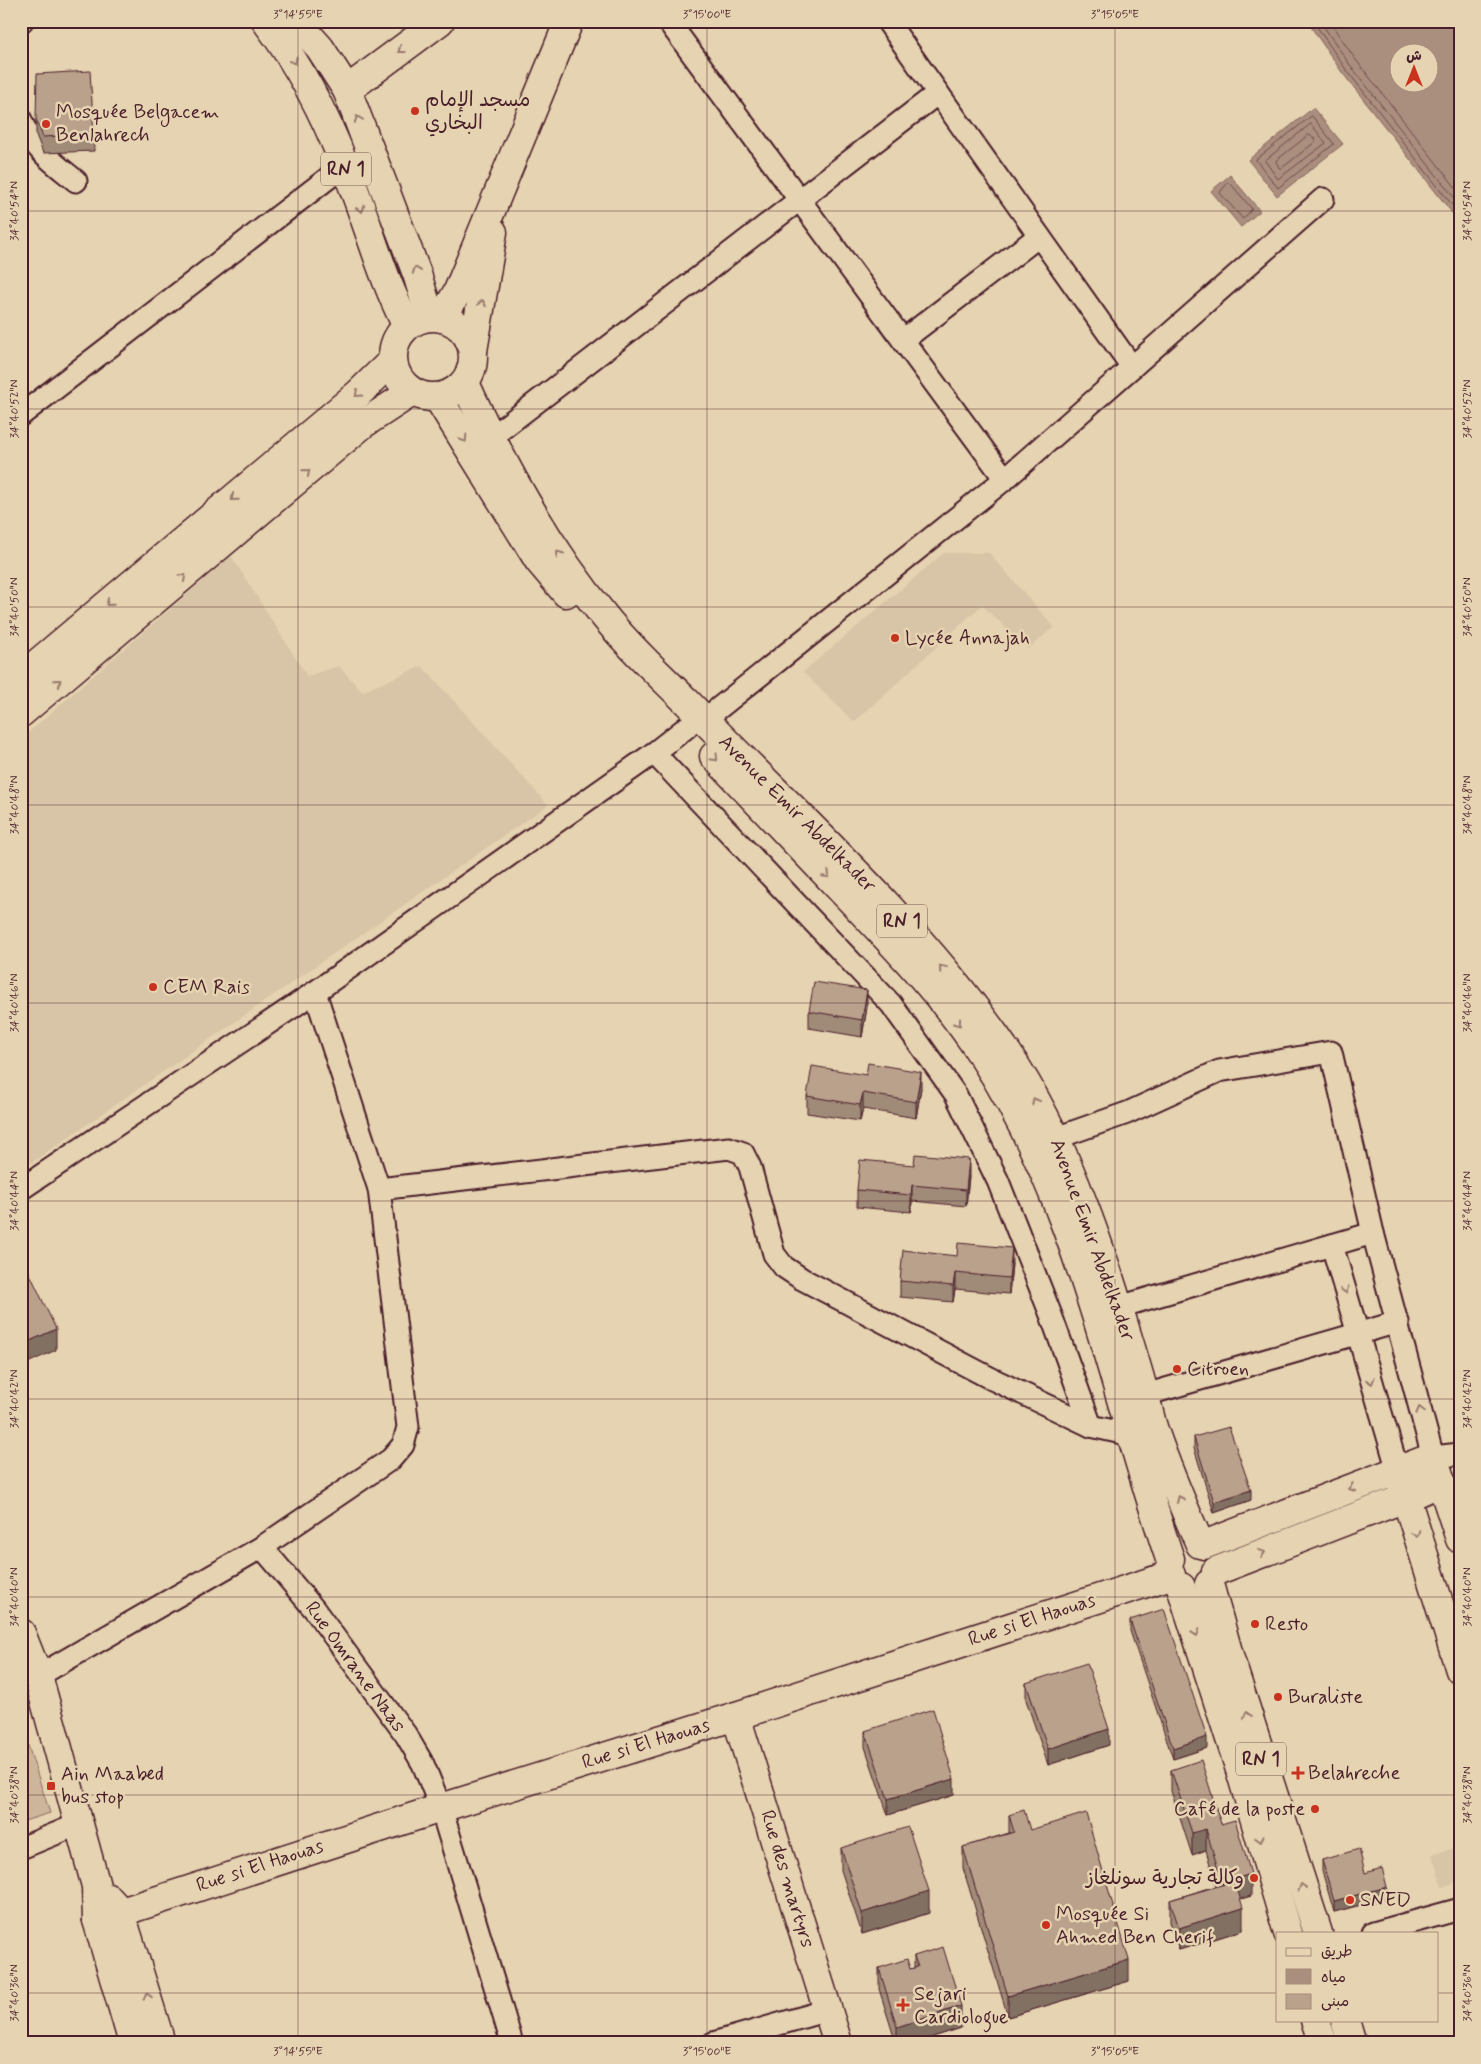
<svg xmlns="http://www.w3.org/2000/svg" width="1481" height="2064" font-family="Mynerve,'Playpen Sans Arabic',sans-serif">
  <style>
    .built { fill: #d8c4a6 }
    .green { fill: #ccb59b; stroke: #8b6a63 }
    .water { fill: #aa8e7e; stroke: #84625d; fill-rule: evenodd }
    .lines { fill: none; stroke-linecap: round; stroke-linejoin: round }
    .shore { stroke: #704b4c; stroke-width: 1 }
    .street-casing { stroke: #4a1f2b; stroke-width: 25 }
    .secondary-casing { stroke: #4a1f2b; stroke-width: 31 }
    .primary-casing { stroke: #4a1f2b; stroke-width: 31 }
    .street { stroke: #e5d3b1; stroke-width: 21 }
    .secondary { stroke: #e5d3b1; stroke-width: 28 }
    .primary { stroke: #e5d3b1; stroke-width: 28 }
    .wall { fill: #a08a78; stroke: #4a1f2b }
    .shaded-wall { fill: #827162; stroke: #4a1f2b }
    .building { fill: #baa18c; stroke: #4a1f2b }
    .oneway { stroke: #98796e }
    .ticks { fill: none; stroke: #4a1f2b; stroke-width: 1; stroke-opacity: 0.45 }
    .poi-dot { fill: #c8321e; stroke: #e5d3b1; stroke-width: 2 }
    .labels { text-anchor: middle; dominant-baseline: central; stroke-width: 5; stroke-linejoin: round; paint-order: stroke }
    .shield { fill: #e5d3b1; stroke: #785553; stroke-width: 1 }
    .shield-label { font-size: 19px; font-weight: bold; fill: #4a1f2b }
    .poi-label { font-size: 20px; fill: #4a1f2b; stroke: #e5d3b1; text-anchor: start }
    .street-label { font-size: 20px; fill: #4a1f2b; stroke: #e5d3b1 }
    .neatline { fill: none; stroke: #4a1f2b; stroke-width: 2 }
    .ticks-label { font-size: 12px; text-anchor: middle; fill: #4a1f2b }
  </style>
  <rect width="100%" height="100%" fill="#e5d3b1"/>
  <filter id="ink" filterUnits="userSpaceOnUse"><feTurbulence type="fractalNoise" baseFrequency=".02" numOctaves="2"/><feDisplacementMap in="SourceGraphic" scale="10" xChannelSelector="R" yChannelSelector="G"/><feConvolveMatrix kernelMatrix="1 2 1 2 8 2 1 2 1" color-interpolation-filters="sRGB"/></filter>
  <g filter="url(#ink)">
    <g class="built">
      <path d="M944,553H989L1054,627L1028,649L982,605L854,722L803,672Z"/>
      <path d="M231,556L307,676L339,666L362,692L422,666L548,805L21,1170V739Z"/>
      <path d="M1460,1847V1881L1442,1887L1432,1854Z"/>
    </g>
    <path class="green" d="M21,1724L50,1813L21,1822Z"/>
    <g class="water">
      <path d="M1307,21H1460V223L1341,71ZM1398,52H1428V82H1398Z"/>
      <path d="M1313,108L1343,144L1277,196L1248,160Z"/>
      <path d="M1230,175L1260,211L1241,227L1211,191Z"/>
    </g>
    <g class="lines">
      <g class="shore">
        <path d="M1313,21L1345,68L1460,215"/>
        <path d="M1320,21L1350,65L1460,205"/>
        <path d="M1329,21L1356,60L1460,193"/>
        <path d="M1312,116L1334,144L1278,188L1256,160Z"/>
        <path d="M1311,124L1326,143L1278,179L1265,161Z"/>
        <path d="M1309,135L1315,139V142L1282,168H1279L1276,161Z"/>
        <path d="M1228,183L1231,184L1252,209L1243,219L1220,193Z"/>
      </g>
      <defs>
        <g id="street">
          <path d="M668,21L1005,479"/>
          <path d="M887,21L1132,367"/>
          <path d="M21,22L22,21"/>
          <path d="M21,120C31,147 55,164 76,181"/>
          <path d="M903,340L1039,236"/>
          <path d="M21,415L345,165"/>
          <path d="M490,438L938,93"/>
          <path d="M704,720L1005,479L1323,199"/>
          <path d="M654,753L891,1004L956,1095L998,1181L1051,1315L1091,1426"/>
          <path d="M1056,1138L1127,1113L1219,1071L1331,1052L1373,1233L1433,1457L1460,1454"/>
          <path d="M21,1189L315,992L654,753L687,727"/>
          <path d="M379,1189L729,1148L743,1153L750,1167L774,1254L784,1267L802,1279L990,1378L1091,1426L1131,1435L1144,1432"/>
          <path d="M1332,1245L1398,1471"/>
          <path d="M1119,1307L1373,1233"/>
          <path d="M1145,1395L1398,1322"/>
          <path d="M262,1547L391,1459L403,1445L408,1427L379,1189L315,992"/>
          <path d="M38,1676L262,1547L314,1609L406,1735L423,1764L441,1808L512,2043"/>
          <path d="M21,1848L79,1824"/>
          <path d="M1373,1933L1460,1909"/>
          <path d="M713,2043L828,2010"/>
        </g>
        <g id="secondary">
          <path d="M442,318L458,291L569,21"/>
          <path d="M473,351L493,232"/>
          <path d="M21,677L358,394L393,360"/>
          <path d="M21,713L363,424L412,392"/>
          <path d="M1401,1482L1460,1670"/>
          <path d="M1204,1545L1433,1457L1460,1539"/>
          <path d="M1216,1571L1405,1498L1441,1482"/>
          <path d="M21,1633L38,1676L96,1886L97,1920L133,2043"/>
          <path d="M736,1716L838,2043"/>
          <path d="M108,1898L120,1911L161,2043"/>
          <path d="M97,1920L441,1808L736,1716L1171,1575"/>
        </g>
        <g id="primary">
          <path d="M266,21C299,65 324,112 344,164C367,218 380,274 407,326"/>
          <path d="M296,21L320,48L347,90L417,274L430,317"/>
          <path d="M347,90L440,21"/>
          <circle cx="433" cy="357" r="40"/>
          <path d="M465,383C503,467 547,546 605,617C630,648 660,675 688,703C793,812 909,914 997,1038C1055,1119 1091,1217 1120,1312C1128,1339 1137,1366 1144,1393C1148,1406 1150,1420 1155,1433C1168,1471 1184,1508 1200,1544"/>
          <path d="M438,398L539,561L566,593"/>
          <path d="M714,756C758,803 803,850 847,896C895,946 944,997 982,1055C1081,1207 1112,1390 1170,1559"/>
          <path d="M1209,1584L1230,1659L1318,1933"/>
          <path d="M1181,1587L1241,1773L1288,1933"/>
          <path d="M1315,2020L1323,2043"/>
          <path d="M1345,2020L1352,2043"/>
        </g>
      </defs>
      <use href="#street" class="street-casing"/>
      <use href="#secondary" class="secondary-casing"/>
      <use href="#primary" class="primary-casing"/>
      <use href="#street" class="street"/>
      <use href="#secondary" class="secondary"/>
      <use href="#primary" class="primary"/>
    </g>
    <g class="wall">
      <path d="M36,119L94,134V151L43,153L36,135Z"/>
      <path d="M867,1007L862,1037L809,1028V1011Z"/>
      <path d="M866,1075L921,1088L916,1118L863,1109L860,1121L807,1113V1096Z"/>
      <path d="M969,1176L966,1206L912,1201L911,1212L857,1207V1190Z"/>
      <path d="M1012,1264L1009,1294L955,1289L953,1302L900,1297V1281Z"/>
      <path d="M1194,1437L1251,1500L1214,1513L1194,1448Z"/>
      <path d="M1130,1620L1207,1748L1173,1759L1130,1631Z"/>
      <path d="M1026,1683L1109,1745L1048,1765L1026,1700Z"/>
      <path d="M865,1731L954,1795L888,1815L865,1747Z"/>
      <path d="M1171,1770L1221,1824L1251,1896L1240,1899L1243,1930L1179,1950L1170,1922V1900L1216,1886L1206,1850L1192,1855L1171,1791Z"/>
      <path d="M1009,1815L1030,1830L1129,1981L1008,2017L963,1868V1847L1009,1833Z"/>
      <path d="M841,1848L929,1913L862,1934L841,1870Z"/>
      <path d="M1322,1860L1365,1873L1387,1898L1334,1912L1322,1871Z"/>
      <path d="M914,1956L961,2028L914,2043H896L879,1989V1968L910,1969L914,1968Z"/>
    </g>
    <g class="shaded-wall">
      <path d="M867,990V1007L862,1037V1020Z"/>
      <path d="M921,1072V1088L916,1118V1102Z"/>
      <path d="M863,1093V1109L860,1121V1105Z"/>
      <path d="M969,1159V1176L966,1206V1190Z"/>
      <path d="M912,1185V1201L911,1212V1195Z"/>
      <path d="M1012,1248V1264L1009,1294V1278Z"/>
      <path d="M955,1273V1289L953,1302V1286Z"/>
      <path d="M56,1329V1350L21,1366V1345Z"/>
      <path d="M1251,1490V1500L1214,1513V1502Z"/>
      <path d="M1109,1729V1745L1048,1765V1749Z"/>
      <path d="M1207,1737V1748L1173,1759V1748Z"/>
      <path d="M954,1779V1795L888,1815V1799Z"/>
      <path d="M1206,1829V1850L1192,1855V1833Z"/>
      <path d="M1251,1874V1896L1222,1905V1883Z"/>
      <path d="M1387,1887V1898L1334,1912V1901Z"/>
      <path d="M929,1891V1913L862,1934V1913Z"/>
      <path d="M1243,1908V1930L1179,1950V1928Z"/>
      <path d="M1129,1960V1981L1008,2017V1996Z"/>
      <path d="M961,2006V2028L914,2043H897V2027Z"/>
    </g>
    <g class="building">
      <path d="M90,71L94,134L43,137L36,119L37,74Z"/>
      <path d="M814,982L867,990L862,1020L809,1011Z"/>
      <path d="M868,1063L921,1072L916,1102L863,1093L860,1105L807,1096L812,1066L866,1075Z"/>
      <path d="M915,1154L969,1159L966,1190L912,1185L911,1195L857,1190L860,1160L914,1165Z"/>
      <path d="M958,1243L1012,1248L1009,1278L955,1273L953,1286L900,1281L903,1250L957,1256Z"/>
      <path d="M21,1255L56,1329L21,1345Z"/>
      <path d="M1229,1427L1251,1490L1214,1502L1194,1437Z"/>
      <path d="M1164,1609L1207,1737L1173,1748L1130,1620Z"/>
      <path d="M1087,1663L1109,1729L1048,1749L1026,1683Z"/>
      <path d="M933,1709L954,1779L888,1799L865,1731Z"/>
      <path d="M1201,1760L1221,1824L1235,1820L1251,1874L1222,1883L1206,1829L1192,1833L1171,1770Z"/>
      <path d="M1024,1810L1030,1830L1086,1813L1129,1960L1008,1996L963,1847L1014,1832L1009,1815Z"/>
      <path d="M908,1827L929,1891L862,1913L841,1848Z"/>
      <path d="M1359,1849L1365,1873L1382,1868L1387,1887L1334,1901L1322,1860Z"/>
      <path d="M1235,1881L1243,1908L1179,1928L1170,1900Z"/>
      <path d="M943,1947L961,2006L897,2027L879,1968L907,1959L910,1969L918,1967L914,1956Z"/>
    </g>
    <defs><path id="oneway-chevron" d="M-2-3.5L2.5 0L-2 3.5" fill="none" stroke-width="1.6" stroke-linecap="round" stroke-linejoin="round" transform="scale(1.25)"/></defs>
    <g class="oneway">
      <use href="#oneway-chevron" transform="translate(401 50) rotate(143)"/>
      <use href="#oneway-chevron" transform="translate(294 61) rotate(60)"/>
      <use href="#oneway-chevron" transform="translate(358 119) rotate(-111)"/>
      <use href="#oneway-chevron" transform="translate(361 209) rotate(70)"/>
      <use href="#oneway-chevron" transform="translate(416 270) rotate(-110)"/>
      <use href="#oneway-chevron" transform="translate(482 303) rotate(-80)"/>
      <use href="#oneway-chevron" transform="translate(358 394) rotate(138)"/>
      <use href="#oneway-chevron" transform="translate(464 439) rotate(57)"/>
      <use href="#oneway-chevron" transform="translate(307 472) rotate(-40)"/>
      <use href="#oneway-chevron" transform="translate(234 498) rotate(140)"/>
      <use href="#oneway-chevron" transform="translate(559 554) rotate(-126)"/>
      <use href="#oneway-chevron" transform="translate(183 577) rotate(-40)"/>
      <use href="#oneway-chevron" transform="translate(109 603) rotate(140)"/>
      <use href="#oneway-chevron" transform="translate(58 682) rotate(-40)"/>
      <use href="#oneway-chevron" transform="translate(715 758) rotate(47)"/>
      <use href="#oneway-chevron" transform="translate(827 875) rotate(46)"/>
      <use href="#oneway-chevron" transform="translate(942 968) rotate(-130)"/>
      <use href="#oneway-chevron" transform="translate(958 1023) rotate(54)"/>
      <use href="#oneway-chevron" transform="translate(1035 1101) rotate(-118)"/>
      <use href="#oneway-chevron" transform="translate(1345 1290) rotate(74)"/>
      <use href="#oneway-chevron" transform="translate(1371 1381) rotate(73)"/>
      <use href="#oneway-chevron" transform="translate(1420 1410) rotate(-105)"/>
      <use href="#oneway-chevron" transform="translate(1352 1488) rotate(159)"/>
      <use href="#oneway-chevron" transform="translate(1180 1499) rotate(-114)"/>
      <use href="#oneway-chevron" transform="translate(1416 1534) rotate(72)"/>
      <use href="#oneway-chevron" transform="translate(1262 1553) rotate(-21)"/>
      <use href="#oneway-chevron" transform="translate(1196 1633) rotate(71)"/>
      <use href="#oneway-chevron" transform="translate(1247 1715) rotate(-108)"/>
      <use href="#oneway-chevron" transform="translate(1260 1839) rotate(74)"/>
      <use href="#oneway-chevron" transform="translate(1302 1887) rotate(-108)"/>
      <use href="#oneway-chevron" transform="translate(147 1996) rotate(-107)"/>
    </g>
  </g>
  <path class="ticks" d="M298,21V2043M707,21V2043M1115,21V2043M21,211H1460M21,409H1460M21,607H1460M21,805H1460M21,1003H1460M21,1201H1460M21,1399H1460M21,1597H1460M21,1795H1460M21,1993H1277M1437,1993H1460"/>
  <g class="poi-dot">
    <circle cx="415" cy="111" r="5"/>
    <circle cx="46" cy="124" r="5"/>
    <circle cx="895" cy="638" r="5"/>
    <circle cx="153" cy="987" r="5"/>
    <circle cx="1177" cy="1369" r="5"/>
    <circle cx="1255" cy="1624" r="5"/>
    <circle cx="1278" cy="1697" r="5"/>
    <path d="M1295.5 1765.5h5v5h5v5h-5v5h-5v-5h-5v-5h5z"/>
    <rect x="46" y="1781" width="10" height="10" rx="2.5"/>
    <circle cx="1315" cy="1809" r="5"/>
    <circle cx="1254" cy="1878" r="5"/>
    <circle cx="1350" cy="1900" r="5"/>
    <circle cx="1046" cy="1925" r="5"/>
    <path d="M900.5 1997.5h5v5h5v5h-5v5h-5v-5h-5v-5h5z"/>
  </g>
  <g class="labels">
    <g class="shield">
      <rect x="321" y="152.5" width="50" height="33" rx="4"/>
      <rect x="877" y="904.5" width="50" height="33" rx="4"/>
      <rect x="1236" y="1742.5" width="50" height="33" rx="4"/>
    </g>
    <g class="shield-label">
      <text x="346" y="169">RN 1</text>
      <text x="902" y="921">RN 1</text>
      <text x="1261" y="1759">RN 1</text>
    </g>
    <g class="poi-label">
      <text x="425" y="100">مسجد الإمام<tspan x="425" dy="23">البخاري</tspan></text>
      <text x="56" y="112">Mosquée Belgacem<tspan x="56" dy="23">Benlahrech</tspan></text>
      <text x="905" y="638">Lycée Annajah</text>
      <text x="163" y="987">CEM Rais</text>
      <text x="1187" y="1369">Citroen</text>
      <text x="1265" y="1624">Resto</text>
      <text x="1288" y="1697">Buraliste</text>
      <text x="1308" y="1773">Belahreche</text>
      <text x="61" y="1774">Ain Maabed<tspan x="61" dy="23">bus stop</tspan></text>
      <text x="1305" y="1809" text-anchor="end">Café de la poste</text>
      <text x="1244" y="1878" text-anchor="end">وكالة تجارية سونلغاز</text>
      <text x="1360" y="1900">SNED</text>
      <text x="1056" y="1914">Mosquée Si<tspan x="1056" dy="23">Ahmed Ben Cherif</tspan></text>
      <text x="914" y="1994">Sejari<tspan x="914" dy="23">Cardiologue</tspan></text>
    </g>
    <g class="street-label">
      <text transform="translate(797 814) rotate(45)">Avenue Emir Abdelkader</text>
      <text transform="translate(1092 1240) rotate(70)">Avenue Emir Abdelkader</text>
      <text transform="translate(1032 1620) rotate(-18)">Rue si El Haouas</text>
      <text transform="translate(355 1667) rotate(54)">Rue Omrane Naas</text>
      <text transform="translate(646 1744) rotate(-17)">Rue si El Haouas</text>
      <text transform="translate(260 1866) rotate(-18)">Rue si El Haouas</text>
      <text transform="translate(787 1879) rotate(73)">Rue des martyrs</text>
    </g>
  </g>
  <rect width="1481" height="2064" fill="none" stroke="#e5d3b1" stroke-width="55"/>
  <rect x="1276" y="1932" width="162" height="90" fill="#e5d3b1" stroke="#a78b7b"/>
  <rect x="1286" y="1948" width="25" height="8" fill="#e5d3b1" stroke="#a78b7b"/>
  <text x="1321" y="1956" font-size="15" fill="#4a1f2b">طريق</text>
  <rect x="1286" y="1969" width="25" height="15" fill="#aa8e7e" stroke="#a78b7b"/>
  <text x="1321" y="1982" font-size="15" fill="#4a1f2b">مياه</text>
  <rect x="1286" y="1994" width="25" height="15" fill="#baa18c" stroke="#a78b7b"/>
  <text x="1321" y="2006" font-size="15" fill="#4a1f2b">مبنى</text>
  <g transform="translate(1414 68)"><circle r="24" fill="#e5d3b1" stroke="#a78b7b"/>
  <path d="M0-4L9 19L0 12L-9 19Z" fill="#c8321e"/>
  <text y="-8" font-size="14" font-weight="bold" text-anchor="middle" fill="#4a1f2b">ش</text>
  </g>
  <rect x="28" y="28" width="1426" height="2008" class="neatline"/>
  <g class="ticks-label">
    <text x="298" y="18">3°14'55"E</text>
    <text x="707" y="18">3°15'00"E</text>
    <text x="1115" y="18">3°15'05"E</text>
    <text transform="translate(14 211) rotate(-90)" y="4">34°40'54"N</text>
    <text transform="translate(1467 211) rotate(-90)" y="4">34°40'54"N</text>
    <text transform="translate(14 409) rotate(-90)" y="4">34°40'52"N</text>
    <text transform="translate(1467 409) rotate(-90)" y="4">34°40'52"N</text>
    <text transform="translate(14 607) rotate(-90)" y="4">34°40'50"N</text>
    <text transform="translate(1467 607) rotate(-90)" y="4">34°40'50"N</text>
    <text transform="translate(14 805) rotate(-90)" y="4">34°40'48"N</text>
    <text transform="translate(1467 805) rotate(-90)" y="4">34°40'48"N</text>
    <text transform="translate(14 1003) rotate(-90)" y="4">34°40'46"N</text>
    <text transform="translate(1467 1003) rotate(-90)" y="4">34°40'46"N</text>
    <text transform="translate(14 1201) rotate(-90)" y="4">34°40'44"N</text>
    <text transform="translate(1467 1201) rotate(-90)" y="4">34°40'44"N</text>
    <text transform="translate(14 1399) rotate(-90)" y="4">34°40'42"N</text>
    <text transform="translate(1467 1399) rotate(-90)" y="4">34°40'42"N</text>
    <text transform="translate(14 1597) rotate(-90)" y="4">34°40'40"N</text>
    <text transform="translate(1467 1597) rotate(-90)" y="4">34°40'40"N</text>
    <text transform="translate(14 1795) rotate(-90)" y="4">34°40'38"N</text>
    <text transform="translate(1467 1795) rotate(-90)" y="4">34°40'38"N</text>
    <text transform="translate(14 1993) rotate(-90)" y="4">34°40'36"N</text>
    <text transform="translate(1467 1993) rotate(-90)" y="4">34°40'36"N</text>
    <text x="298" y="2055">3°14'55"E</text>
    <text x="707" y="2055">3°15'00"E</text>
    <text x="1115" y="2055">3°15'05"E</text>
  </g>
</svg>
